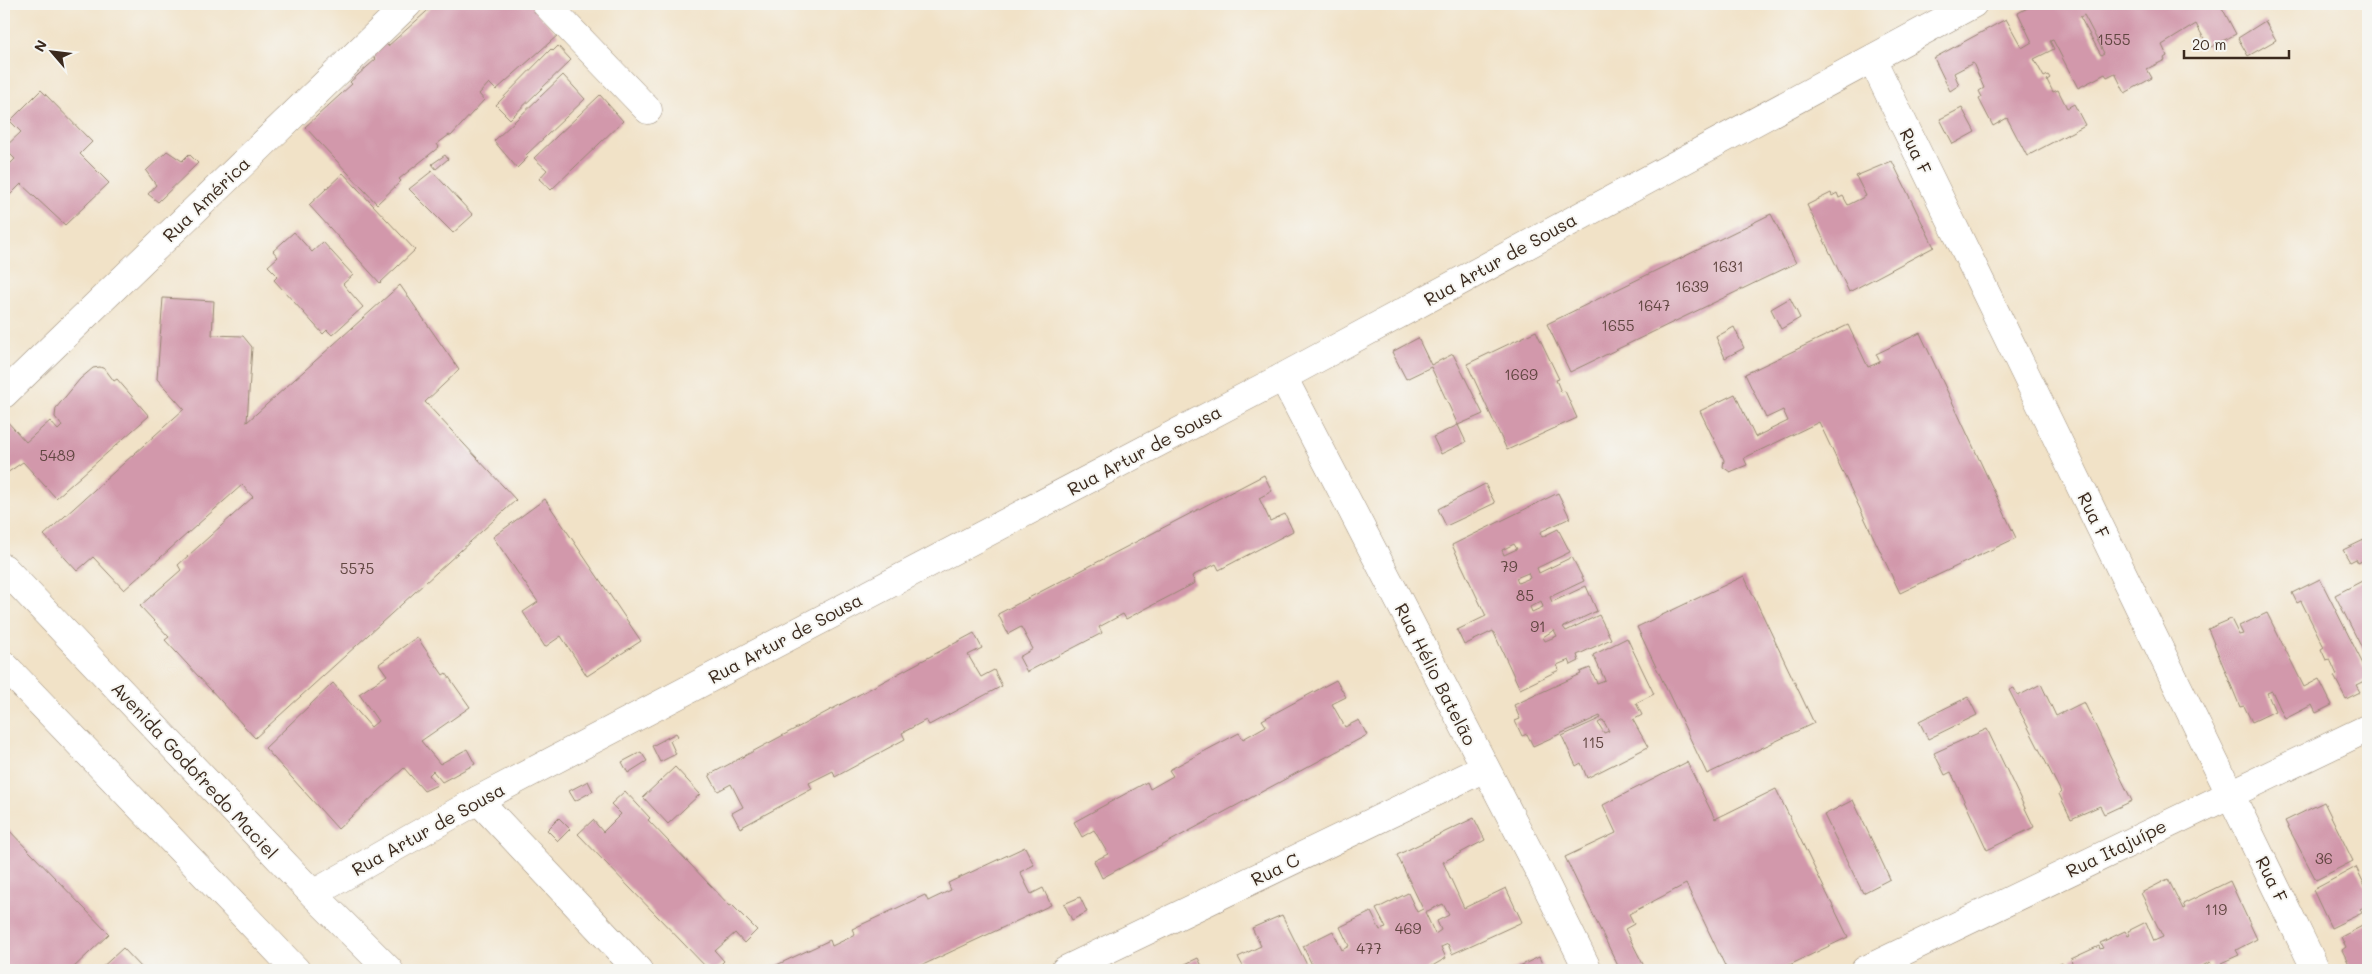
<svg xmlns="http://www.w3.org/2000/svg" width="2372" height="974" font-family="Mali,sans-serif">
  <style>
    .building { fill: #d298ab; fill-rule: evenodd }
    .lines { fill: none; stroke-linecap: round; stroke-linejoin: round }
    .minor-casing { stroke: #968672; stroke-width: 29 }
    .major-casing { stroke: #968672; stroke-width: 29 }
    .minor { stroke: #fff; stroke-width: 28 }
    .major { stroke: #fff; stroke-width: 28 }
    .labels { text-anchor: middle; dominant-baseline: central; stroke-width: 4; stroke-linejoin: round; paint-order: stroke }
    .number-label { font-size: 15px; fill: #614641 }
    .street-label { font-size: 18px; fill: #3b2a1e; stroke: #f6f6f2 }
  </style>
  <rect width="100%" height="100%" fill="#f6f6f2"/>
  <filter id="ink" filterUnits="userSpaceOnUse"><feTurbulence type="fractalNoise" baseFrequency=".02" numOctaves="2"/><feDisplacementMap in="SourceGraphic" scale="10" xChannelSelector="R" yChannelSelector="G"/><feConvolveMatrix kernelMatrix="1 2 1 2 8 2 1 2 1" color-interpolation-filters="sRGB"/></filter>
  <filter id="wash" filterUnits="userSpaceOnUse"><feTurbulence type="fractalNoise" baseFrequency=".0096" numOctaves="4" result="noise"/><feDisplacementMap in="SourceGraphic" scale="20" xChannelSelector="R" yChannelSelector="G"/><feGaussianBlur stdDeviation="1.12" result="paint"/><feColorMatrix in="noise" values="0 0 0 0 0 0 0 0 0 0 0 0 0 0 0 0 0 1.4 0 .05"/><feComposite in="paint" operator="in"/></filter>
  <g filter="url(#wash)">
    <rect width="100%" height="100%" fill="#f1e2c7"/>
    <g id="blocks">
      <g class="building">
        <path d="M435,4H530L558,35L496,90L489,83L479,94L484,100L451,136L449,135L437,144L439,147L399,179L401,181L377,204L305,127L352,84L350,82L376,59L373,56L385,43L388,46Z"/>
        <path d="M2035,4H2220L2236,34L2209,48L2196,24L2162,45L2167,56L2164,58L2165,60L2147,69L2152,78L2125,93L2115,73L2107,77L2105,74L2078,88L2053,40L2050,41L2054,49L2034,59L2044,77L2048,75L2050,78L2047,80L2053,92L2058,90L2067,108L2074,104L2085,125L2027,156L2007,118L1993,126L1979,99L1982,97L1979,91L1984,88L1973,63L1954,73L1959,85L1950,91L1934,58L2006,19L2022,48L2032,42L2018,13ZM2084,15L2104,53L2101,55L2080,17Z"/>
        <path d="M2265,21L2276,40L2248,56L2238,38Z"/>
        <path d="M558,46L571,60L510,119L496,105L551,49L553,51Z"/>
        <path d="M563,75L585,99L526,155L528,157L517,168L494,141Z"/>
        <path d="M41,90L92,142L80,154L109,183L65,225L21,184L9,196L4,191V170L15,159L4,148L21,132L10,121Z"/>
        <path d="M600,95L623,121L551,190L539,179L547,170L534,158Z"/>
        <path d="M1962,108L1975,132L1953,144L1940,119Z"/>
        <path d="M167,151L182,161L189,154L198,163L158,202L148,194L156,185L146,171Z"/>
        <path d="M445,155L448,159L436,169L432,164Z"/>
        <path d="M1892,161L1934,247L1849,292L1807,205L1831,193L1832,196L1837,193L1839,198L1843,196L1848,205L1866,196L1856,176Z"/>
        <path d="M432,171L473,215L453,233L409,189Z"/>
        <path d="M343,173L415,250L380,283L309,205Z"/>
        <path d="M1771,214L1796,263L1570,372L1547,324Z"/>
        <path d="M294,232L312,252L323,242L353,275L343,284L363,307L332,335L327,330L323,334L274,280L278,276L268,266L278,257L273,251Z"/>
        <path d="M400,285L459,370L425,402L516,500L255,738L165,640L169,637L140,606L181,570L178,565L253,497L242,485L124,590L93,557L77,571L44,535L184,409L157,379L163,298L214,301L212,335L243,336L252,347L247,422Z"/>
        <path d="M1790,298L1800,318L1781,329L1771,309Z"/>
        <path d="M1848,325L1868,367L1880,362L1876,354L1920,333L2016,538L1900,593L1819,422L1744,458L1747,465L1730,472L1723,467L1724,460L1700,411L1735,394L1755,437L1788,421L1783,410L1766,418L1745,374Z"/>
        <path d="M1734,327L1744,348L1725,358L1716,337Z"/>
        <path d="M1536,331L1559,379L1556,380L1561,392L1565,391L1577,418L1507,450L1467,364Z"/>
        <path d="M1418,338L1431,365L1453,354L1483,414L1458,425L1431,367L1406,379L1392,352Z"/>
        <path d="M100,367L105,369L114,381L117,379L149,416L56,498L23,462L4,475V418L26,442L50,421L58,430L62,426L55,417L56,408L80,379L93,368Z"/>
        <path d="M1458,425L1466,442L1441,454L1433,437Z"/>
        <path d="M1264,475L1272,491L1259,498L1270,521L1285,514L1293,531L1219,570L1216,564L1192,576L1195,583L1126,619L1123,614L1099,627L1102,633L1027,672L1019,657L1033,649L1021,627L1008,634L998,614Z"/>
        <path d="M1485,484L1495,503L1446,526L1438,509Z"/>
        <path d="M1558,493L1570,518L1540,532L1542,537L1558,529L1570,552L1537,568L1539,573L1572,557L1584,581L1550,597L1552,602L1586,586L1597,611L1563,627L1566,631L1599,615L1611,639L1577,655L1579,661L1571,665L1569,660L1557,665L1559,670L1520,689L1493,631L1464,645L1457,630L1486,616L1452,545ZM1514,544L1517,549L1504,555L1502,550ZM1528,573L1530,578L1518,583L1516,578ZM1541,601L1543,607L1532,612L1530,607ZM1554,630L1557,636L1545,641L1543,637Z"/>
        <path d="M545,499L641,641L587,676L561,636L545,647L523,612L538,602L493,537Z"/>
        <path d="M2368,538V558L2358,563L2356,559L2350,562L2343,550Z"/>
        <path d="M1744,576L1814,723L1707,774L1637,627Z"/>
        <path d="M2368,578V660L2335,595Z"/>
        <path d="M2320,579L2368,674V679L2356,685L2360,692L2346,699L2334,676L2337,675L2330,659L2326,660L2321,649L2324,647L2301,601L2297,603L2292,593Z"/>
        <path d="M2267,613L2304,687L2319,679L2332,705L2316,713L2312,705L2285,719L2272,691L2267,693L2275,711L2252,722L2244,706L2240,707L2208,629L2231,619L2239,635L2243,634L2239,626Z"/>
        <path d="M974,633L982,648L968,655L981,677L994,670L1002,686L929,725L926,720L902,733L905,739L835,777L833,771L809,783L812,789L740,828L732,813L743,807L731,784L718,791L709,775Z"/>
        <path d="M417,637L443,675L446,673L470,707L421,741L440,764L467,749L475,764L442,782L433,771L429,775L437,785L424,791L404,768L338,829L265,748L333,683L371,727L378,721L359,694L387,675L379,664Z"/>
        <path d="M1627,638L1654,694L1636,703L1642,715L1633,720L1648,747L1587,778L1581,763L1576,766L1562,736L1601,718L1600,716L1533,746L1527,734L1522,736L1515,721L1520,719L1514,705L1581,674L1580,672L1590,668L1597,683L1605,680L1593,655ZM1603,720L1609,731L1604,733L1598,723Z"/>
        <path d="M1336,680L1346,697L1332,704L1345,727L1359,720L1367,735L1102,878L1094,861L1108,854L1094,830L1082,837L1074,822L1147,782L1150,789L1173,776L1169,770L1239,733L1243,739L1266,726L1262,720Z"/>
        <path d="M2041,684L2056,716L2084,702L2132,801L2104,814L2100,806L2071,819L2059,794L2061,792L2009,690L2014,688L2018,696Z"/>
        <path d="M1968,697L1977,715L1928,739L1919,721Z"/>
        <path d="M1987,729L2034,827L1987,850L1951,772L1945,775L1934,753Z"/>
        <path d="M676,733L678,736L670,741L676,754L660,762L652,746Z"/>
        <path d="M641,752L647,761L628,773L622,762Z"/>
        <path d="M1687,762L1715,819L1776,789L1848,937L1779,970H1727L1686,884L1629,914L1634,924L1625,929L1646,970H1620L1565,857L1616,833L1603,805Z"/>
        <path d="M675,767L700,794L668,824L643,797Z"/>
        <path d="M588,781L593,791L575,801L569,791Z"/>
        <path d="M625,791L650,818L648,820L730,906L732,905L757,930L744,943L735,933L715,951L724,961L715,970H709L578,834L593,820L603,832L621,814L611,804Z"/>
        <path d="M1853,800L1890,879L1863,893L1824,815Z"/>
        <path d="M2324,802L2353,861L2316,880L2285,821Z"/>
        <path d="M559,818L570,829L558,841L547,830Z"/>
        <path d="M1474,818L1485,840L1443,862L1464,908L1506,888L1522,922L1452,954L1448,944L1441,947L1446,958L1427,969L1428,970H1245L1238,957L1261,946L1252,928L1282,915L1308,967L1312,965L1303,946L1333,931L1342,950L1349,946L1340,927L1371,912L1380,930L1386,928L1376,909L1408,893L1417,912L1423,909L1397,855ZM1443,904L1449,915L1437,921L1441,930L1435,934L1425,912Z"/>
        <path d="M4,825L109,934L71,970H4Z"/>
        <path d="M1025,847L1034,865L1020,872L1031,894L1043,888L1051,905L912,970H766L830,940L832,946L855,935L852,929L925,895L928,901L951,890L948,883Z"/>
        <path d="M2356,867L2368,892V905L2360,909L2362,913L2331,928L2313,890Z"/>
        <path d="M2168,879L2183,909L2185,908L2183,904L2230,881L2257,939L2236,950L2239,955L2221,963L2225,970H2214L2210,962L2195,970H2179L2178,968L2173,970H2048L2062,963L2065,968L2072,964L2071,959L2099,946L2100,949L2103,948L2100,943L2125,931L2128,936L2130,935L2128,931L2146,922L2154,941L2163,937L2141,893Z"/>
        <path d="M1080,897L1087,912L1072,920L1064,904Z"/>
        <path d="M2368,923V970H2352L2342,950L2346,947L2341,937Z"/>
        <path d="M123,948L144,970H99Z"/>
        <path d="M1539,957L1545,970H1511Z"/>
        <path d="M1198,958L1204,970H1183L1181,966Z"/>
      </g>
    </g>
  </g>
  <g filter="url(#ink)">
    <use href="#blocks" fill-opacity="0" stroke="#968672" stroke-width="1"/>
    <g class="lines">
      <defs>
        <g id="minor">
          <path d="M546,4L648,110"/>
          <path d="M1872,59L2316,970"/>
          <path d="M1283,377L1540,873L1588,970"/>
          <path d="M4,394L408,4"/>
          <path d="M478,800L638,970"/>
          <path d="M313,894L478,800L1283,377L1973,4"/>
          <path d="M1065,970L1485,768"/>
          <path d="M1865,970L2368,728"/>
        </g>
        <g id="major">
          <path d="M4,568L313,894L389,970"/>
          <path d="M4,665L296,970"/>
        </g>
      </defs>
      <use href="#minor" class="minor-casing"/>
      <use href="#major" class="major-casing"/>
      <use href="#minor" class="minor"/>
      <use href="#major" class="major"/>
    </g>
  </g>
  <g class="labels">
    <g class="number-label">
      <text x="2114" y="39">1555</text>
      <text x="1728" y="266">1631</text>
      <text x="1692" y="286">1639</text>
      <text x="1654" y="305">1647</text>
      <text x="1618" y="325">1655</text>
      <text x="1521" y="374">1669</text>
      <text x="57" y="455">5489</text>
      <text x="1509" y="566">79</text>
      <text x="357" y="568">5575</text>
      <text x="1525" y="595">85</text>
      <text x="1538" y="626">91</text>
      <text x="1593" y="742">115</text>
      <text x="2324" y="858">36</text>
      <text x="2216" y="909">119</text>
      <text x="1408" y="928">469</text>
      <text x="1369" y="948">477</text>
    </g>
    <g class="street-label">
      <text transform="translate(1916 151) rotate(64)">Rua F</text>
      <text transform="translate(206 199) rotate(-44)">Rua América</text>
      <text transform="translate(1500 259) rotate(-29)">Rua Artur de Sousa</text>
      <text transform="translate(1144 450) rotate(-28)">Rua Artur de Sousa</text>
      <text transform="translate(2094 515) rotate(64)">Rua F</text>
      <text transform="translate(785 638) rotate(-28)">Rua Artur de Sousa</text>
      <text transform="translate(1436 674) rotate(63)">Rua Hélio Batelão</text>
      <text transform="translate(195 770) rotate(47)">Avenida Godofredo Maciel</text>
      <text transform="translate(428 829) rotate(-29)">Rua Artur de Sousa</text>
      <text transform="translate(2116 848) rotate(-26)">Rua Itajuípe</text>
      <text transform="translate(1275 869) rotate(-26)">Rua C</text>
      <text transform="translate(2272 879) rotate(64)">Rua F</text>
    </g>
  </g>
  <rect width="2372" height="974" fill="none" stroke="#f6f6f2" stroke-width="20"/>
  <g transform="translate(52 52) rotate(298)" stroke="#f6f6f2" stroke-width="4" paint-order="stroke">
  <path d="M0-4L9 19L0 12L-9 19Z" fill="#3b2a1e"/>
  <text y="-8" font-size="14" font-weight="bold" text-anchor="middle" fill="#3b2a1e">N</text>
  </g>
  <path d="M2184 50v8h105v-8" fill="none" stroke="#3b2a1e" stroke-width="2.5"/>
  <text x="2192" y="50" font-size="15" fill="#3b2a1e" stroke="#f6f6f2" stroke-width="4" paint-order="stroke">20 m</text>
</svg>
